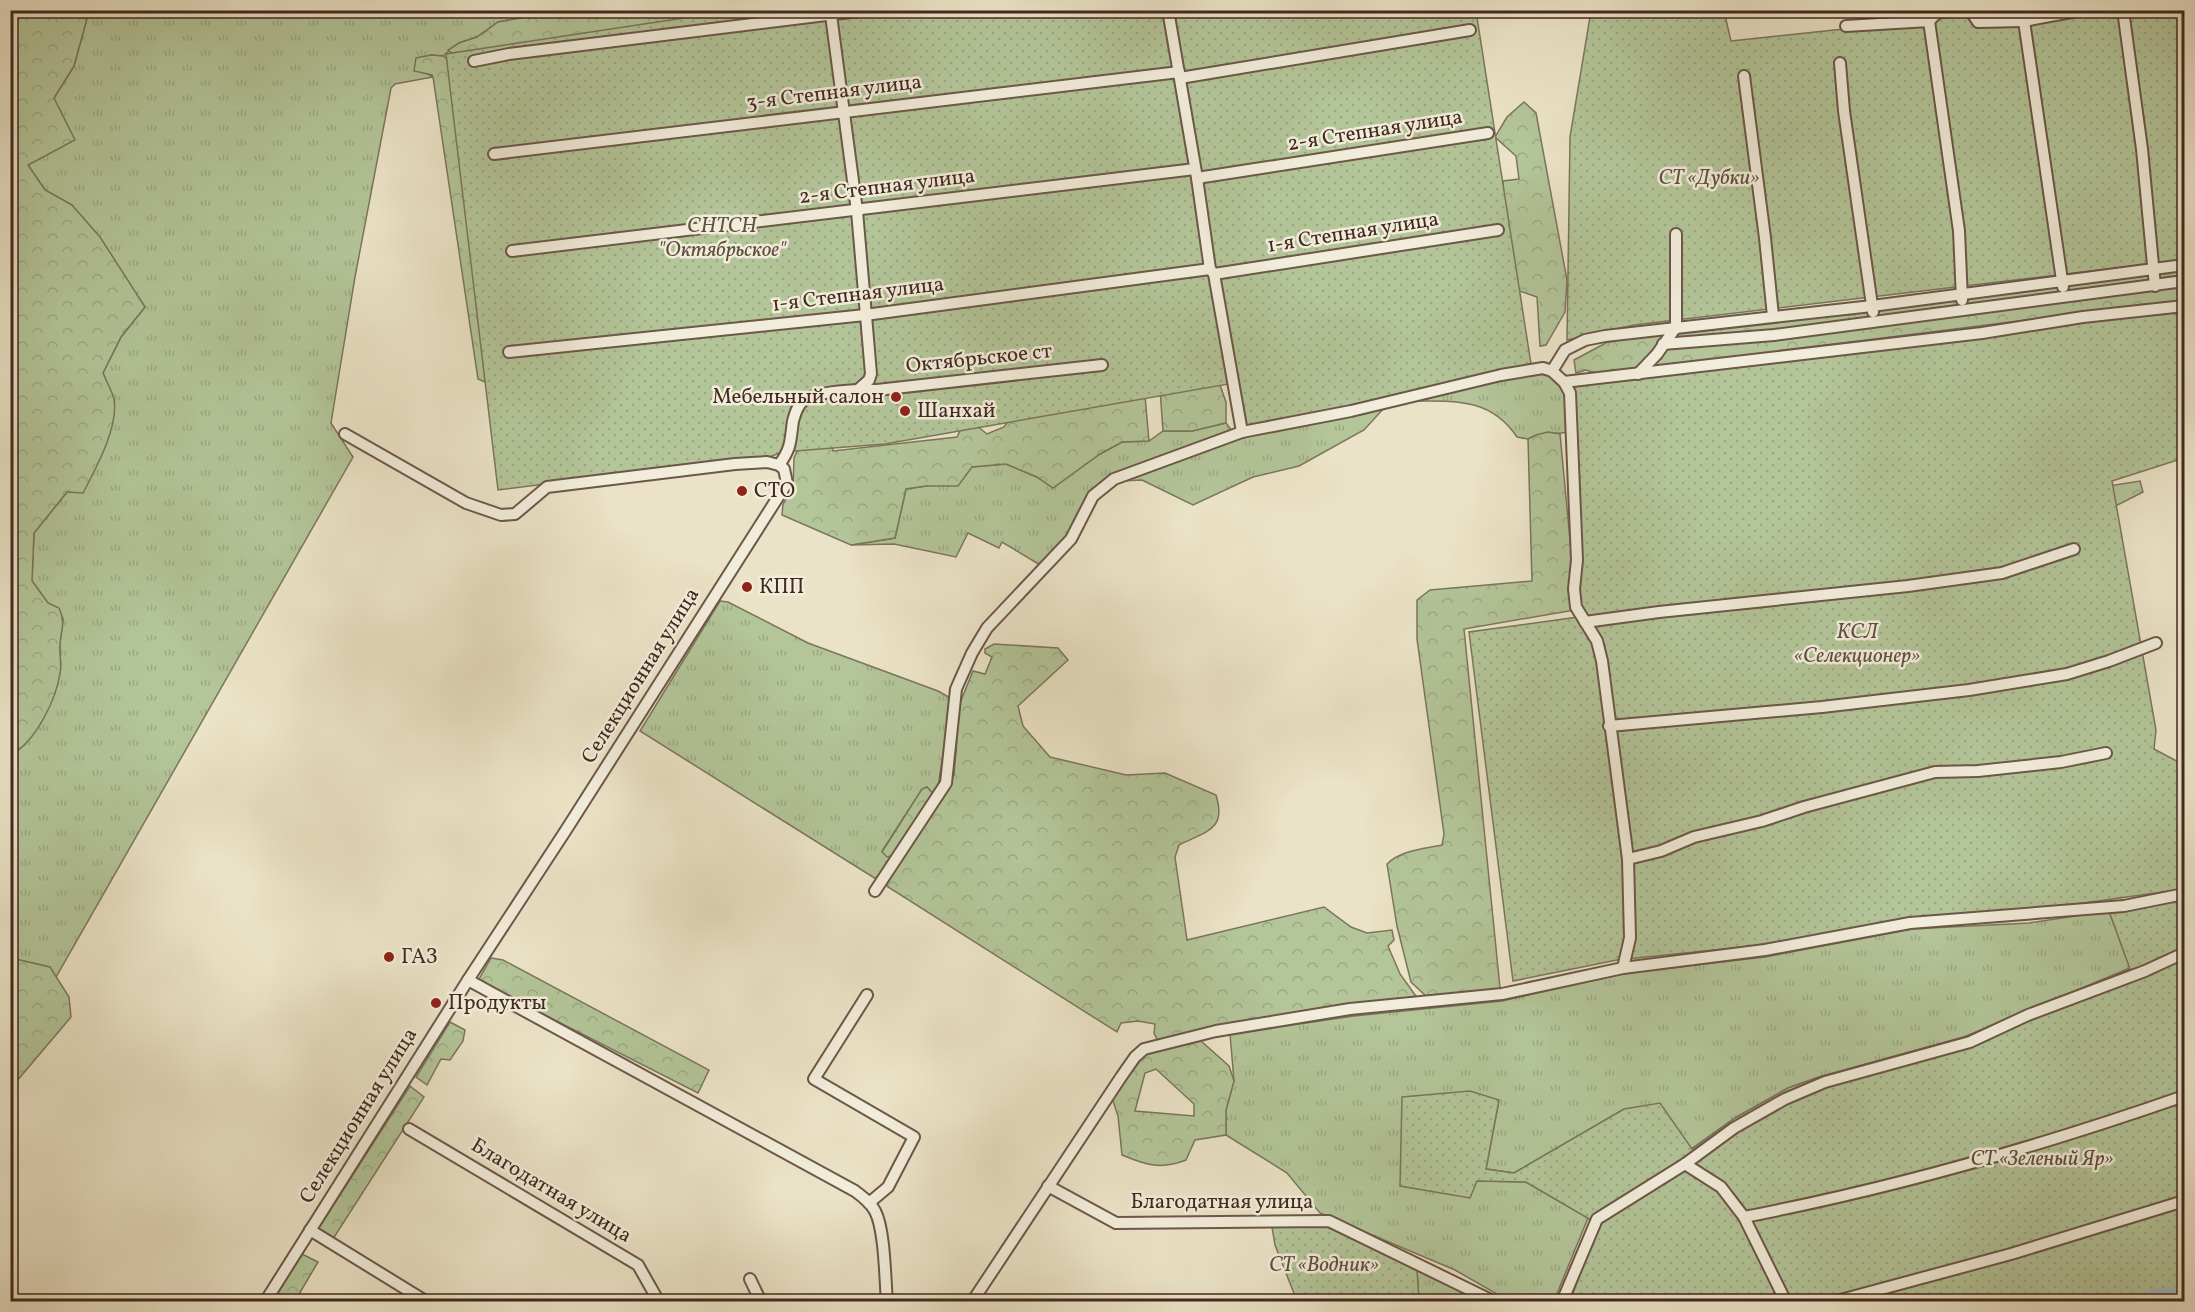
<svg xmlns="http://www.w3.org/2000/svg" width="2195" height="1312" font-family="Vollkorn,serif">
  <style>
    .grass { fill: url(#grass-tufts); stroke: #7a765c; stroke-width: 1.5 }
    .forest { fill: url(#forest-crowns); stroke: #7a765c; stroke-width: 1.5; fill-rule: evenodd }
    .park { fill: url(#park-dots); stroke: #7a765c; stroke-width: 1.5 }
    .lines { fill: none; stroke-linecap: round; stroke-linejoin: round }
    .river { stroke: #9cbcbf; stroke-width: 18 }
    .street-casing { stroke: #6c5749; stroke-width: 14 }
    .street { stroke: #f2eddb; stroke-width: 10 }
    .poi-dot { fill: #8f2418; stroke: #f2eddb; stroke-width: 2 }
    .labels { text-anchor: middle; dominant-baseline: central; stroke-width: 5; stroke-linejoin: round; paint-order: stroke }
    .street-label { font-size: 21px; fill: #42281f; stroke: #f2eddb }
    .park-label { font-size: 21px; font-style: italic; fill: #5e4f3e; stroke: #f2eddb }
    .poi-label { font-size: 21px; fill: #42281f; stroke: #f2eddb; text-anchor: start }
  </style>
  <defs>
    <pattern id="grass-tufts" width="24" height="20" patternUnits="userSpaceOnUse" patternTransform="scale(1.5)"><rect width="24" height="20" fill="#b3c599"/><path d="M3 7l-1-3M5 7V3M7 7l1-3M15 17l-1-3M17 17v-4M19 17l1-3" fill="none" stroke="#9ba983"/></pattern>
    <pattern id="forest-crowns" width="20" height="18" patternUnits="userSpaceOnUse" patternTransform="scale(1.5)"><rect width="20" height="18" fill="#b3c599"/><path d="M2 6a3 3 0 1 1 6 0M12 15a3 3 0 1 1 6 0" fill="none" stroke="#9ba983"/></pattern>
    <pattern id="park-dots" width="8" height="8" patternUnits="userSpaceOnUse" patternTransform="scale(1.5)"><rect width="8" height="8" fill="#b3c599"/><path d="M2 2h.1M6 6h.1" fill="none" stroke="#9ba983" stroke-width="1.8" stroke-linecap="round"/></pattern>
  </defs>
  <rect width="100%" height="100%" fill="#ebe3c7"/>
  <filter id="stains"><feTurbulence type="fractalNoise" baseFrequency=".00333" numOctaves="4"/><feColorMatrix values="0 0 0 0 .2 0 0 0 0 .09 0 0 0 0 .02 0 0 0 .5 -.17"/></filter>
  <radialGradient id="worn" r=".72"><stop offset=".6" stop-color="#630" stop-opacity="0"/><stop offset="1" stop-color="#630" stop-opacity=".3"/></radialGradient>
  <g class="grass">
    <path d="M89,11H560L498,22L477,37L459,43L443,56L431,55L426,73L433,77L395,84L391,88L355,277L331,423L353,457L56,977L49,967L11,958V755C34,742 55,699 60,673C62,664 59,654 60,645C60,636 63,627 63,618L48,603L32,581L34,533L67,492L114,401L103,373L121,337L145,307L72,205L45,190L27,164L54,98L74,66Z"/>
    <path d="M1543,372C1570,381 1567,408 1568,432C1554,435 1542,431 1528,439L1517,437C1491,398 1455,401 1414,401L1503,379Z"/>
    <path d="M1385,407L1364,430L1299,466L1253,477L1193,505L1142,480L1120,481L1243,437Z"/>
    <path d="M1226,423L1233,432L1112,477L1069,537L1040,565L1002,542L999,548L968,533L956,557L894,544L851,545L895,538L906,489L926,486L971,467L1006,464L1037,477L1053,487L1100,454L1122,442L1149,441L1163,431H1192Z"/>
    <path d="M720,601L728,602L808,643L938,691L952,699L938,786L934,795L927,787L922,789L882,851L896,855L876,879L640,731Z"/>
    <path d="M2109,911L2130,968L1964,1037L1819,1077L1788,1088L1735,1118L1691,1149L1624,1109L1514,1173L1486,1169L1499,1100L1477,1181L1526,1182L1588,1218L1554,1301H1509L1455,1270L1320,1213L1287,1173L1226,1135V1110L1234,1081L1230,1034L1354,1016L1502,1001L1627,973L1765,957L1912,929L2029,923Z"/>
    <path d="M1417,1270L1482,1301H1419Z"/>
  </g>
  <g class="forest">
    <path d="M11,10L89,11L74,66L54,98L75,140L28,165L45,190L72,205L100,237L145,307L121,337L103,373C106,381 112,391 114,399C119,427 95,470 83,493L67,492L34,533L32,581L48,603L59,608C66,624 61,629 60,644C59,654 62,663 60,673C56,700 36,741 11,755Z"/>
    <path d="M560,11H817L454,55L448,50L459,43L477,37L498,22Z"/>
    <path d="M431,55L443,56L454,64L485,382L478,379L433,77L432,75L414,71L416,58Z"/>
    <path d="M1524,102L1536,113L1567,280L1565,312L1546,345L1540,346L1537,297L1514,289L1506,234L1503,181L1519,179L1516,156L1495,137L1507,117Z"/>
    <path d="M2184,269V300L1599,374L1586,370L1576,373L1574,360L1615,338Z"/>
    <path d="M1220,385L1226,402V423L1192,431H1163L1160,389Z"/>
    <path d="M1145,396L1149,441L1122,442L1100,454L1053,488L1037,477L1006,464L972,467L958,486H926L906,489L895,538L851,545L782,515L783,504L793,489L794,458L805,433L830,416L833,451L957,437L961,429L977,426L987,434L1004,427L1011,417Z"/>
    <path d="M1548,432L1560,434L1573,571L2140,481L2143,492L2084,522L1464,629L1500,988L1496,991L1427,997L1411,982L1397,926L1387,864C1401,850 1424,849 1442,845L1444,834L1417,639V600L1430,590L1532,581L1528,439L1536,435Z"/>
    <path d="M994,644L1058,648L1068,660L1018,706L1023,726L1050,757L1126,775L1165,773L1216,795C1227,830 1206,831 1179,845L1175,857L1187,940L1324,907L1351,927L1367,933L1392,930L1394,940L1388,946L1400,974L1418,999L1167,1041L1157,1039L1154,1033L1155,1024L1138,1021L1121,1023L1117,1032L888,887L886,884L954,775L960,703L973,671L985,674L992,657L985,653V649Z"/>
    <path d="M927,787L934,795L896,855L887,857L882,852L922,789Z"/>
    <path d="M11,958L50,967L69,997L71,1017L11,1088Z"/>
    <path d="M491,958L503,960L709,1070L698,1093L478,981Z"/>
    <path d="M450,1022L465,1030L463,1041L450,1060L441,1059L427,1085L416,1077Z"/>
    <path d="M1201,1041L1229,1066L1234,1081L1226,1110V1135L1195,1140L1186,1160C1161,1170 1146,1165 1122,1155L1118,1116L1112,1098L1145,1054ZM1156,1069L1194,1104V1116L1135,1111L1145,1073Z"/>
    <path d="M410,1086L424,1097L333,1239L318,1229Z"/>
    <path d="M302,1254L318,1262L295,1301H273Z"/>
  </g>
  <g class="park">
    <path d="M730,11H1476L1531,364L1238,431L1228,384L885,444L782,452L767,458L735,460L498,490L446,54Z"/>
    <path d="M1591,11H1724L1731,41L2012,11H2184V260L1634,325L1567,340L1570,137Z"/>
    <path d="M2184,300V458L2112,481L2156,730L2154,749L2184,765V889L2048,908L1887,923L1753,946L1617,960L1513,981L1469,632L1578,617L1581,570L1571,386Z"/>
    <path d="M2184,897V1301H1570L1598,1224L1526,1182L1477,1181L1470,1198L1400,1186L1402,1097L1470,1091L1499,1100L1486,1169L1514,1173L1624,1109L1660,1103L1692,1149L1735,1118L1788,1088L1819,1077L1964,1037L2130,969L2109,911Z"/>
    <path d="M1272,1227H1327L1417,1270L1419,1301H1297L1275,1245Z"/>
  </g>
  <g class="lines">
    <path class="river" d="M2149,1302L2154,1298L2178,1297L2184,1290"/>
    <defs>
      <g id="street">
        <path d="M1168,10L1197,178L1210,269L1214,274L1242,432"/>
        <path d="M1970,10L1978,22L2024,21L2082,10"/>
        <path d="M2123,10L2142,149L2155,286"/>
        <path d="M831,15L857,211L871,374L869,380L859,389"/>
        <path d="M1929,21L1938,12L1959,10"/>
        <path d="M2024,21L2063,287"/>
        <path d="M1846,26L1929,21L1959,231L1962,300"/>
        <path d="M474,61L509,54L867,10"/>
        <path d="M1840,63L1844,111L1873,312"/>
        <path d="M1744,76L1765,238L1773,316"/>
        <path d="M1180,78L1470,30"/>
        <path d="M494,154L1179,72"/>
        <path d="M1197,178L1488,133"/>
        <path d="M512,251L1195,169"/>
        <path d="M1214,274L1498,230"/>
        <path d="M1663,344L1774,335L2184,281"/>
        <path d="M509,352L865,315L1210,269"/>
        <path d="M1552,371L1565,350L1585,340L1605,336L1872,306L2184,265"/>
        <path d="M1638,374L1657,354L1676,327V234"/>
        <path d="M1564,382L1982,333L2083,317L2184,306"/>
        <path d="M779,465C792,447 790,441 793,421C795,414 797,406 803,401C815,391 861,389 877,390L1102,365"/>
        <path d="M1585,622L1659,612L1908,586L2002,573L2074,549"/>
        <path d="M1609,726L1822,707L1969,690L2067,674L2109,661L2156,643"/>
        <path d="M1628,859L1661,851L1694,837L1762,821L1804,807L1935,772L1978,771L2061,762L2106,753"/>
        <path d="M875,891L946,783L956,689L972,653L987,628L1071,539L1093,496L1114,479L1242,432L1351,411L1501,375L1543,368L1552,371L1564,382L1570,393L1577,560L1574,589L1576,607L1597,641L1602,661L1628,859L1630,938L1623,968L1502,994L1350,1009L1216,1031L1144,1049L1135,1057L1121,1077L972,1302"/>
        <path d="M1623,968L1765,950L1910,923L2124,906L2184,894"/>
        <path d="M468,980L855,1191C863,1197 871,1203 875,1211C885,1230 885,1279 887,1302"/>
        <path d="M867,995L814,1079L914,1137L888,1187L869,1203"/>
        <path d="M409,1129L638,1265L659,1302"/>
        <path d="M1685,1164L1721,1187L1744,1217L1784,1298L1788,1302"/>
        <path d="M1048,1186L1116,1223L1329,1221L1495,1302"/>
        <path d="M1744,1217C1894,1188 2041,1146 2184,1096"/>
        <path d="M310,1230L427,1302"/>
        <path d="M750,1279L761,1302"/>
        <path d="M265,1302L468,980L566,830L787,483L784,469L779,465L767,462L735,464L547,487L515,514L501,515L466,503L345,434"/>
        <path d="M1562,1302L1597,1219L1685,1164L1734,1128L1785,1099L1825,1082L1970,1042L2028,1015L2145,971L2184,953"/>
        <path d="M1833,1302L2011,1254L2184,1201"/>
      </g>
    </defs>
    <use href="#street" class="street-casing"/>
    <use href="#street" class="street"/>
  </g>
  <g class="poi-dot">
    <circle cx="896" cy="397" r="6"/>
    <circle cx="905" cy="411" r="6"/>
    <circle cx="742" cy="491" r="6"/>
    <circle cx="747" cy="587" r="6"/>
    <circle cx="389" cy="957" r="6"/>
    <circle cx="436" cy="1003" r="6"/>
  </g>
  <g class="labels">
    <g class="street-label">
      <text transform="translate(834 93) rotate(-7)">3-я Степная улица</text>
      <text transform="translate(1375 131) rotate(-9)">2-я Степная улица</text>
      <text transform="translate(887 187) rotate(-7)">2-я Степная улица</text>
      <text transform="translate(1353 233) rotate(-9)">1-я Степная улица</text>
      <text transform="translate(858 295) rotate(-7)">1-я Степная улица</text>
      <text transform="translate(979 359) rotate(-6)">Октябрьское ст</text>
      <text transform="translate(641 676) rotate(-58)">Селекционная улица</text>
      <text transform="translate(359 1116) rotate(-58)">Селекционная улица</text>
      <text transform="translate(551 1191) rotate(31)">Благодатная улица</text>
      <text x="1222" y="1202">Благодатная улица</text>
    </g>
    <g class="park-label">
      <text x="1709" y="178">СТ «Дубки»</text>
      <text x="722" y="226">СНТСН<tspan x="722" dy="24">"Октябрьское"</tspan></text>
      <text x="1857" y="632">КСЛ<tspan x="1857" dy="24">«Селекционер»</tspan></text>
      <text x="2042" y="1159">СТ «Зеленый Яр»</text>
      <text x="1324" y="1265">СТ «Водник»</text>
    </g>
    <g class="poi-label">
      <text x="884" y="397" text-anchor="end">Мебельный салон</text>
      <text x="917" y="411">Шанхай</text>
      <text x="754" y="491">СТО</text>
      <text x="759" y="587">КПП</text>
      <text x="401" y="957">ГАЗ</text>
      <text x="448" y="1003">Продукты</text>
    </g>
  </g>
  <rect width="2195" height="1312" fill="none" stroke="#ebe3c7" stroke-width="36"/>
  <rect x="12" y="12" width="2171" height="1288" fill="none" stroke="#42281f" stroke-width="3"/>
  <rect x="18" y="18" width="2159" height="1276" fill="none" stroke="#42281f" stroke-width="1.5"/>
  <rect width="100%" height="100%" filter="url(#stains)"/>
  <rect width="100%" height="100%" fill="url(#worn)"/>
</svg>
